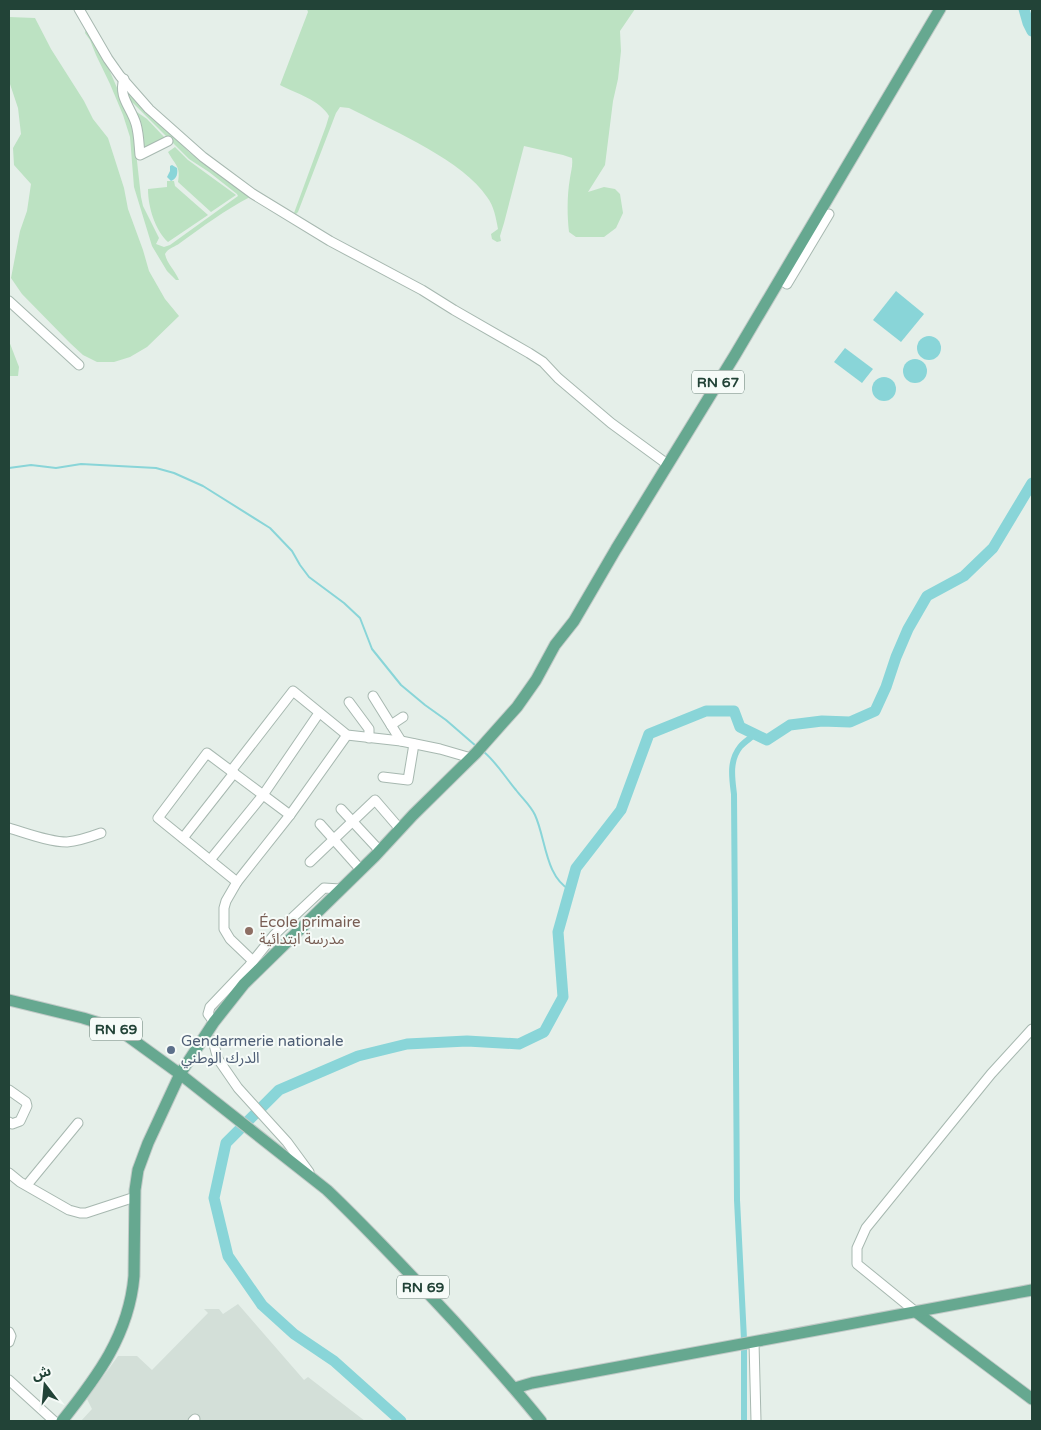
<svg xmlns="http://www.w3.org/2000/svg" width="1041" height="1430" font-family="'Varela Round','Noto Sans Arabic',sans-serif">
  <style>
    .built { fill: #d3dfd8 }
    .green { fill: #bce2c2 }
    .water { fill: #89d5d8 }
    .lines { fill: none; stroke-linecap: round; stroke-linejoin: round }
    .stream { stroke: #89d5d8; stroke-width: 2 }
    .canal { stroke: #89d5d8; stroke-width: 6 }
    .river { stroke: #89d5d8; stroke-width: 11 }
    .minor-casing { stroke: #a7b8b0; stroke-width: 11 }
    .major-casing { stroke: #c1cac7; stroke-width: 13 }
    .minor { stroke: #fff; stroke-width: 9 }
    .major { stroke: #66a890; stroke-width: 11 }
    .education-dot { fill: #8d6e63; stroke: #f6fbf8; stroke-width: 2 }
    .service-dot { fill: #5c6f8a; stroke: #f6fbf8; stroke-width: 2 }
    .labels { text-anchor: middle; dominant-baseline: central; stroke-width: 4; stroke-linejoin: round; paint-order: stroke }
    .shield { fill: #f6fbf8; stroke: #627a71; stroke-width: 1 }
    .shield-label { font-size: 14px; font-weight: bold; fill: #224337 }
    .education-label { font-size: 15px; fill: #785e54; stroke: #f6fbf8; text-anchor: start }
    .service-label { font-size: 15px; fill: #4e5e75; stroke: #f6fbf8; text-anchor: start }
  </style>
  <rect width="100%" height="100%" fill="#e5efe9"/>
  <path class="built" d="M238,1304L304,1380L308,1377L365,1421H81L92,1409L87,1399L118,1356H137L152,1370L208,1313L204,1309H219L223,1314Z"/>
  <g class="green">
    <path d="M307,9H635L620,31L621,51L618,79L613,101L605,165L588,192L604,187L615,189L620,194L623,213L616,228L604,237H576L569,232C567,215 567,195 570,178C571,171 573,166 572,158L563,155L524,146L504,223L500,236L501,241L497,242L492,239L491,234L498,229C496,218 494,206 487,197C463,161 396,132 357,112L349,108L340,107L336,113L298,212L296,214L294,213L326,126L329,116C320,100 295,93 280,85L308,12Z"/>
    <path d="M9,17L35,18L51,49L84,101L93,119L108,138L124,188L128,209L143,250L149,271L165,299L179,316L147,347L130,357L114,362H97L83,355L70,343L22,294L11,278L20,231L27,211L31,184L14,165L13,148L21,134L18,108L9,81Z"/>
    <path d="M86,29L102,53L133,125L141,197L143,206L159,238L156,244L164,247L170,245L238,196L237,194L209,172L189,159L133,103L126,99V92L132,93L189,152L250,197C225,210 202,227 180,243C175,247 168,248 165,254C167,264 175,270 179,280H176L167,271L152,246L134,187L130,137L123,115L110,84L96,55L90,40L85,33Z"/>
    <path d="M134,110L147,119L165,138L143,150Z"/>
    <path d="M175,147L188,160L236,195L211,212L178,182C181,166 175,165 168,152Z"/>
    <path d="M167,181H174L175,186L208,215L168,242C155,230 148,207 148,189L167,187Z"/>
    <path d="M9,341L19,367L18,376H9Z"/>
  </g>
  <g class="water">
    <path d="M172,165L177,168C178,173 177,179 171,181L167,177L170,171V166Z"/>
    <path d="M896,291L924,314L901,342L873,320Z"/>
    <circle cx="929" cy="348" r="12"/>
    <path d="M845,348L873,369L862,383L834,362Z"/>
    <circle cx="915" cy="371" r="12"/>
    <circle cx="884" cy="389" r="12"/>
  </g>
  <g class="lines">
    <g class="stream">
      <path d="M9,468L31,465L56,468L81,464L156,468L174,473L203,486L270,528L292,551L300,565L309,577L344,603L360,618L372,649L401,685L425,705L446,720L476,746"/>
      <path d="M484,752C497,763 505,777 516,790C522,798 531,806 535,815C546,839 545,876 570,890"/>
    </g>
    <g class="canal">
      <path d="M744,1339L737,1200L734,794C732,778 729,761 740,747C744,742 751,738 755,734"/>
      <path d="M744,1421V1350"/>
    </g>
    <g class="river">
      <path d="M1024,9L1028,23L1032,31"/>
      <path d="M401,1421L334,1361L294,1334L262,1305L228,1256L214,1198L226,1143L279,1090L358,1056L407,1044L467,1041L519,1044L544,1032L563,997L558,932L576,868L621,810L649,734L706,711H734L740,727L767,740L790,725L822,721L850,722L875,711L886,687L896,657L908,629L927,596L964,576L993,548L1032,483"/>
    </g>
    <defs>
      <g id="minor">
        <path d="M79,9L108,59L120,76L149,109L203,157L253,194L330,241L422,290L454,310L529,353L543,362L558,378L611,423L667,464"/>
        <path d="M124,79C118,97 131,107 136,124C139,134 139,145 140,155L168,141"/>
        <path d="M780,279L787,284L829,214"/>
        <path d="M9,301L79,365"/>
        <path d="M373,696L401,741"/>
        <path d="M349,702L369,729V738"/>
        <path d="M391,725L403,717"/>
        <path d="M231,771L293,691L347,735L401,741L440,749L471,758"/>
        <path d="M383,777L408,780L414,744"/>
        <path d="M341,809L380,851"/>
        <path d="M320,824L361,870"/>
        <path d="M9,828C26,833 49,842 67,842C79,841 90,837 101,833"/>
        <path d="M183,838L234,773"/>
        <path d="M210,860L263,795L319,713"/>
        <path d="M310,862L375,800L400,829"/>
        <path d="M237,882L158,818L207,753L290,815"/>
        <path d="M253,961L230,939L224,929V908L226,901L237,882L290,815L347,735"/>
        <path d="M214,1022L208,1014L210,1007L249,966L274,935L324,888L340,889"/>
        <path d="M213,1041L218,1059L238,1088L287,1142L309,1172"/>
        <path d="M9,1090L26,1102L27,1106L20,1121L12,1124L9,1122"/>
        <path d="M9,1173L20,1182L69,1210L80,1213H86L135,1197"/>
        <path d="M27,1185L78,1123"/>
        <path d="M916,1312L857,1264V1248L866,1228L991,1074L1032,1029"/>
        <path d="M9,1332L11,1336L9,1342"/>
        <path d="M754,1342L756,1421"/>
        <path d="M9,1380L54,1421"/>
        <path d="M193,1421L195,1419"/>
      </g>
      <g id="major">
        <path d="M9,1000L83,1018L99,1023L122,1032L180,1074L327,1190C371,1232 412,1276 453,1320C483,1353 513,1386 541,1421"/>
        <path d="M916,1312L1032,1399"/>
        <path d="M515,1388L532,1383L1032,1290"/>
        <path d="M62,1421C97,1377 129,1335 134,1276L135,1190L138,1170L148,1143L180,1074L214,1022L244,984L375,856L413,815L476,753L517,707L536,680L555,645L574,621L616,549L735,355L940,9"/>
      </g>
    </defs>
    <use href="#minor" class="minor-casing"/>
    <use href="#major" class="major-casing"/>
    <use href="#minor" class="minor"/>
    <use href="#major" class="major"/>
  </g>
  <circle class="education-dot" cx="249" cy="931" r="5"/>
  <circle class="service-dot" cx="171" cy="1050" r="5"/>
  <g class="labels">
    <g class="shield">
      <rect x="692" y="370.5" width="52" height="23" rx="4"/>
      <rect x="90" y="1017.5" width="52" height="23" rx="4"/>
      <rect x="397" y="1275.5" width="52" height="23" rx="4"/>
    </g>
    <g class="shield-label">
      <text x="718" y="382">RN 67</text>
      <text x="116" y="1029">RN 69</text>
      <text x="423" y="1287">RN 69</text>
    </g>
    <g class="education-label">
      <text x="259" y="922">École primaire<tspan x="259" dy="17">مدرسة ابتدائية</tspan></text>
    </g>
    <g class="service-label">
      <text x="181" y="1041">Gendarmerie nationale<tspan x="181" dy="17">الدرك الوطني</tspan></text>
    </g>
  </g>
  <rect width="1041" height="1430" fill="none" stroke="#224337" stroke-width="20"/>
  <g transform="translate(45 1385) rotate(344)" stroke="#f6fbf8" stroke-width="4" paint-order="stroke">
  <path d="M0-4L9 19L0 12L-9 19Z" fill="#224337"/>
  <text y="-8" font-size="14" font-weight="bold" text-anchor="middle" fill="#224337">ش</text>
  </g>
</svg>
